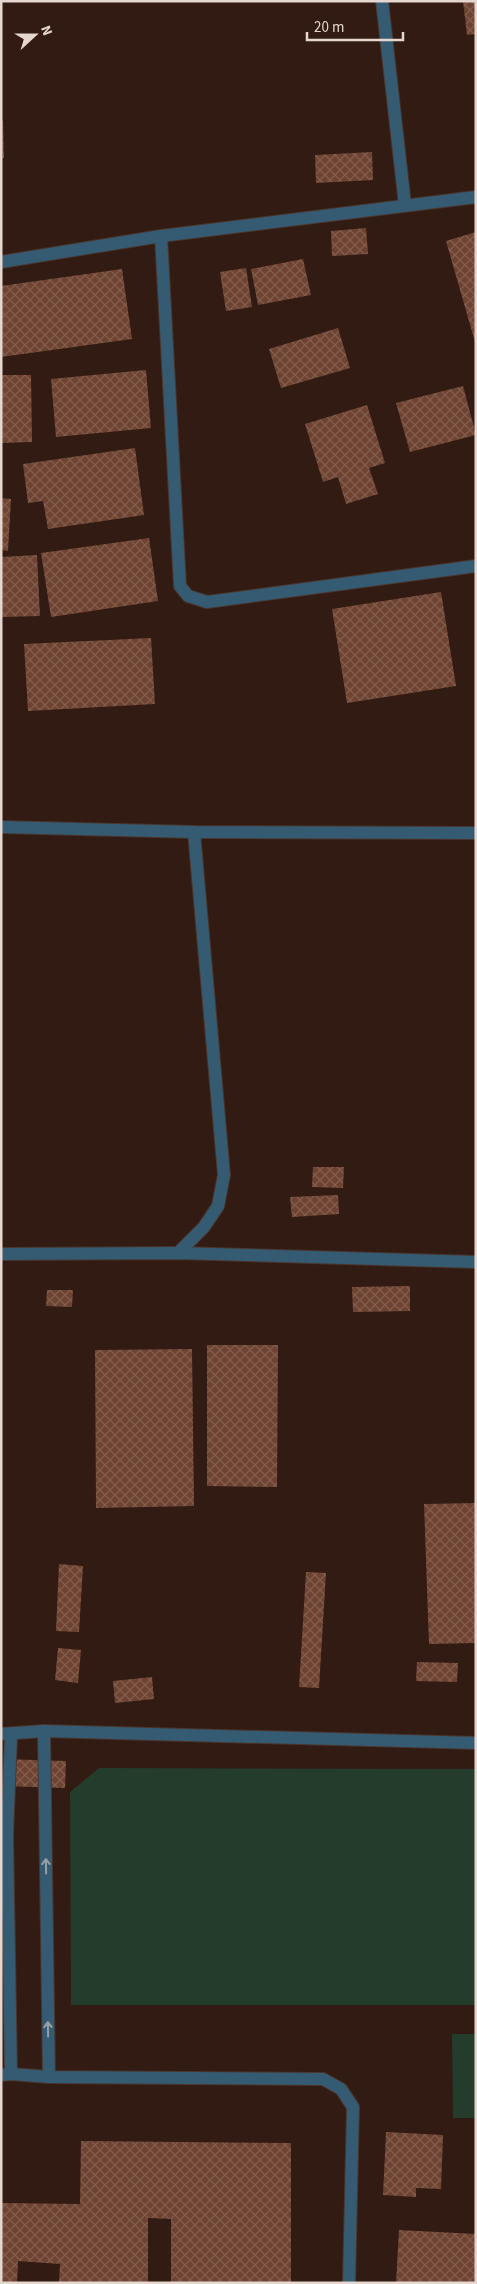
<svg xmlns="http://www.w3.org/2000/svg" width="477" height="2284" font-family="'Source Sans 3',sans-serif">
  <style>
    .green { fill: #243c2b }
    .building { fill: url(#building-cross-hatch) }
    .lines { fill: none; stroke-linecap: round; stroke-linejoin: round }
    .minor-casing { stroke: #4a352d; stroke-width: 14 }
    .minor { stroke: #355b72; stroke-width: 12 }
    .oneway { stroke: #969fa6 }
  </style>
  <defs>
    <pattern id="building-cross-hatch" width="8" height="8" patternUnits="userSpaceOnUse" patternTransform="scale(1.25)"><rect width="8" height="8" fill="#6e4331"/><path d="M0 0l8 8M0 8l8-8" fill="none" stroke="#835d4e"/></pattern>
  </defs>
  <rect width="100%" height="100%" fill="#311b12"/>
  <g class="green">
    <path d="M99,1768L476,1769V2005H71L70,1792Z"/>
    <path d="M452,2034H476V2118H453Z"/>
  </g>
  <g class="building">
    <path d="M463,1H476V34L467,35Z"/>
    <path d="M1,120H3L4,158H1Z"/>
    <path d="M372,152L373,180L316,183L315,155Z"/>
    <path d="M366,228L368,254L332,256L331,231Z"/>
    <path d="M476,232V342H475L446,241Z"/>
    <path d="M303,259L311,295L258,305L251,269Z"/>
    <path d="M246,268L252,307L226,311L220,272Z"/>
    <path d="M122,269L132,339L1,357V286Z"/>
    <path d="M338,328L350,368L281,388L269,349Z"/>
    <path d="M146,370L151,428L56,437L51,379Z"/>
    <path d="M1,375H31L32,442L1,443Z"/>
    <path d="M463,386L476,435L410,452L396,403Z"/>
    <path d="M367,405L385,463L369,468L378,494L346,504L338,477L323,482L305,424Z"/>
    <path d="M135,448L144,515L48,529L43,501L28,503L23,464Z"/>
    <path d="M1,498L11,499L8,551L1,550Z"/>
    <path d="M149,538L158,601L51,617L41,553Z"/>
    <path d="M37,555L40,616L1,617V557Z"/>
    <path d="M441,592L456,686L347,703L332,609Z"/>
    <path d="M151,638L155,704L28,711L24,644Z"/>
    <path d="M313,1167H344L343,1188L312,1187Z"/>
    <path d="M338,1195L339,1214L292,1217L290,1197Z"/>
    <path d="M410,1286V1311L353,1312L352,1287Z"/>
    <path d="M47,1290H73L72,1307L46,1306Z"/>
    <path d="M207,1345H278L277,1487L207,1486Z"/>
    <path d="M192,1349L194,1506L96,1508L95,1350Z"/>
    <path d="M476,1503V1643L429,1644L424,1504Z"/>
    <path d="M59,1564L83,1566L79,1632L56,1631Z"/>
    <path d="M306,1572L326,1573L319,1688L299,1687Z"/>
    <path d="M58,1648L81,1650L78,1683L55,1680Z"/>
    <path d="M417,1662L458,1663L457,1682L416,1681Z"/>
    <path d="M152,1677L154,1699L115,1703L113,1681Z"/>
    <path d="M3,1759L66,1761L65,1788L3,1786Z"/>
    <path d="M386,2132L443,2135L441,2189L416,2188V2197L383,2195Z"/>
    <path d="M81,2141L291,2143V2283H171V2219L148,2218V2283H59L60,2264L18,2261L17,2283H1V2203L80,2204Z"/>
    <path d="M399,2230L476,2234V2283H396Z"/>
  </g>
  <g class="lines">
    <defs>
      <g id="minor">
        <path d="M382,1L405,205"/>
        <path d="M161,236L180,586L188,596L207,602L476,566"/>
        <path d="M1,262L161,236L476,197"/>
        <path d="M1,827L194,832L476,833"/>
        <path d="M178,1253L204,1227L218,1206L224,1175L194,832"/>
        <path d="M1,1254L178,1253L476,1262"/>
        <path d="M44,1731L49,2077"/>
        <path d="M1,1734L44,1731L476,1743"/>
        <path d="M11,1735L7,1835L11,2074"/>
        <path d="M1,2075L11,2074L49,2077L323,2079L341,2089L353,2107L349,2283"/>
      </g>
    </defs>
    <use href="#minor" class="minor-casing"/>
    <use href="#minor" class="minor"/>
  </g>
  <defs><path id="oneway-shaft" d="M-6 0H5M1.5-3L5.5 0L1.5 3" fill="none" stroke-width="1.6" stroke-linecap="round" stroke-linejoin="round" transform="scale(1.25)"/></defs>
  <g class="oneway">
    <use href="#oneway-shaft" transform="translate(46 1866) rotate(-91)"/>
    <use href="#oneway-shaft" transform="translate(48 2029) rotate(-91)"/>
  </g>
  <rect width="477" height="2284" fill="none" stroke="#e6d6d0" stroke-width="5"/>
  <g transform="translate(35 35) rotate(69)" stroke="#311b12" stroke-width="4" paint-order="stroke">
  <path d="M0-4L9 19L0 12L-9 19Z" fill="#e6d6d0"/>
  <text y="-8" font-size="14" font-weight="bold" text-anchor="middle" fill="#e6d6d0">N</text>
  </g>
  <path d="M307 32v8h96v-8" fill="none" stroke="#e6d6d0" stroke-width="2.5"/>
  <text x="314" y="32" font-size="15" fill="#e6d6d0" stroke="#311b12" stroke-width="4" paint-order="stroke">20 m</text>
</svg>
